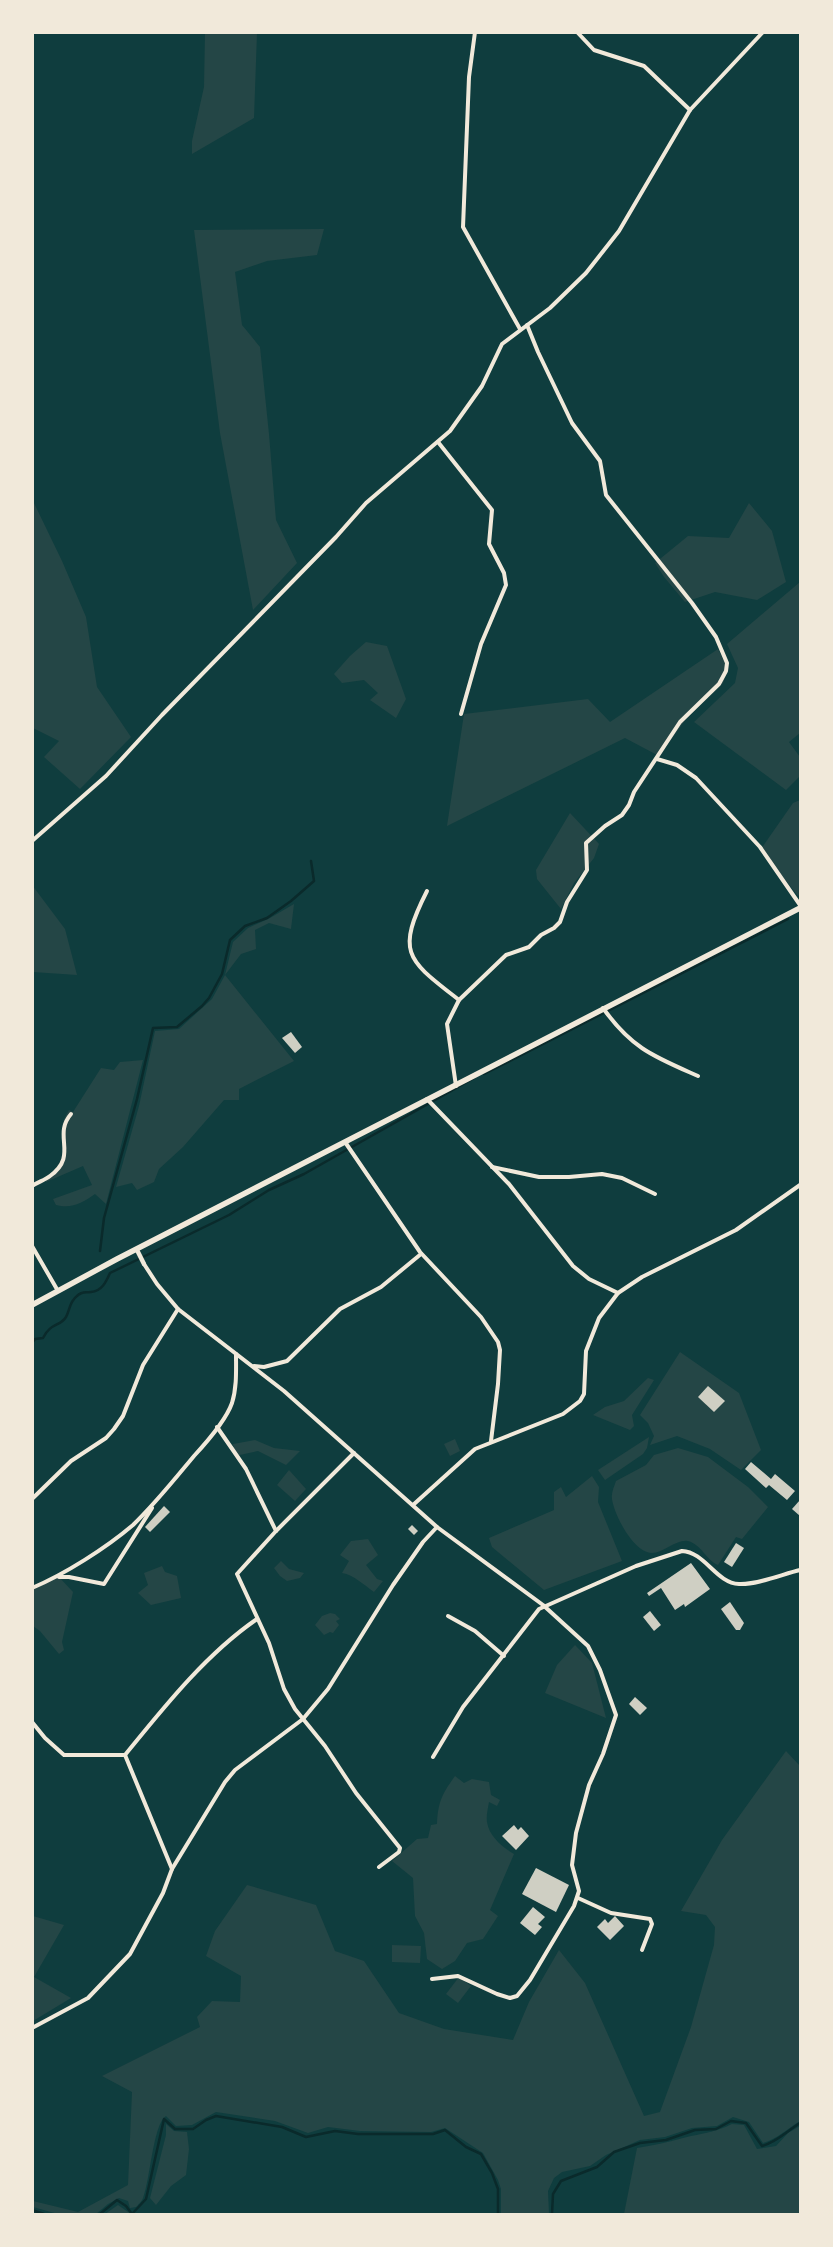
<svg xmlns="http://www.w3.org/2000/svg" width="833" height="2247" font-family="'Golos Text',sans-serif">
  <style>
    .green { fill: #244646 }
    .lines { fill: none; stroke-linecap: round; stroke-linejoin: round }
    .stream { stroke: #0a2a2b; stroke-width: 2.5 }
    .building { fill: #cfcfc3 }
    .minor { stroke: #f1e9da; stroke-width: 4 }
    .tertiary { stroke: #f1e9da; stroke-width: 4.5 }
    .primary { stroke: #f1e9da; stroke-width: 5.5 }
  </style>
  <rect width="100%" height="100%" fill="#0f3d3e"/>
  <g class="green">
    <path d="M205,33H257L254,118L192,154V141L204,87Z"/>
    <path d="M324,229L317,255L267,261L235,272L242,325L260,347L269,434L276,520L297,563L253,610L220,433L194,230Z"/>
    <path d="M33,501L62,561L86,617L97,687L131,737L80,789L44,757L59,741L33,728Z"/>
    <path d="M749,503L772,531L786,582L757,600L715,592L685,602L664,577L655,563L688,536L729,538Z"/>
    <path d="M800,582V733L789,742L800,757V776L786,790L694,722L735,683L738,668L727,644Z"/>
    <path d="M366,642L387,646L406,699L396,718L370,700L378,693L364,680L342,683L334,674L350,656Z"/>
    <path d="M718,649L728,669L723,683L686,719L659,756L625,738L447,826L464,714L588,699L610,722Z"/>
    <path d="M800,800V894L798,896L761,849L793,803Z"/>
    <path d="M570,813L599,844L594,858L574,883L561,909L537,879L536,870Z"/>
    <path d="M32,885L65,929L77,975L33,972Z"/>
    <path d="M294,904L291,929L269,923L255,930L256,949L241,954L225,975L294,1061L239,1089V1100H224L183,1147L159,1169L154,1182L137,1190L132,1183L116,1187L139,1106L155,1031L179,1029L212,999L225,975L233,942L248,928L270,918Z"/>
    <path d="M143,1060L106,1204L95,1194C82,1203 72,1209 56,1205L53,1199L92,1185L83,1166L46,1182V1178C54,1170 61,1163 64,1152C68,1134 55,1132 69,1110L73,1112L101,1068L114,1070L120,1062Z"/>
    <path d="M680,1352L739,1393L761,1450L741,1470L710,1449L677,1436L650,1445L654,1436L648,1423L640,1415Z"/>
    <path d="M648,1378L654,1380L632,1415L634,1426L630,1430L593,1415L605,1407L624,1401Z"/>
    <path d="M649,1437L647,1448L643,1454L605,1480L598,1470Z"/>
    <path d="M455,1439L460,1451L450,1456L444,1444Z"/>
    <path d="M255,1440L274,1448L300,1451L286,1465L258,1451L235,1456L233,1444Z"/>
    <path d="M678,1448L708,1457L748,1487L768,1507L742,1539L736,1537L718,1565C706,1560 702,1545 688,1541C676,1539 664,1553 652,1553C634,1553 614,1515 612,1499C611,1493 614,1487 616,1481L646,1465L654,1455Z"/>
    <path d="M289,1470L306,1489L295,1501L277,1485Z"/>
    <path d="M592,1476L599,1487L598,1502L622,1561L544,1590L492,1547L489,1538L554,1510V1492L561,1487L566,1497Z"/>
    <path d="M368,1539L378,1555L366,1565L377,1579L383,1581L374,1592C364,1585 354,1575 342,1573L349,1561L340,1555L351,1541Z"/>
    <path d="M281,1561L289,1569L304,1573L300,1578L287,1581L280,1576L274,1568Z"/>
    <path d="M162,1566L165,1572L177,1576L181,1598L151,1605L138,1593L148,1585L144,1573Z"/>
    <path d="M58,1576L73,1592L62,1642L64,1650L59,1654L40,1631L33,1626V1589Z"/>
    <path d="M330,1613L335,1614L340,1619L336,1621L339,1625L333,1633L330,1632L324,1635L315,1625L322,1616Z"/>
    <path d="M575,1645L592,1663L606,1718L545,1693L557,1665Z"/>
    <path d="M786,1751L800,1766V2121C787,2129 777,2139 763,2143L749,2122L733,2117L717,2126L692,2128L665,2137L640,2140L606,2155L590,2166L562,2172L554,2178L548,2191L549,2214H501V2189L498,2180L483,2153L445,2128L431,2132L360,2131L328,2127L308,2133L275,2121L216,2112L192,2125L176,2126L166,2116C153,2124 150,2181 143,2198C142,2201 138,2205 136,2207L130,2208L128,2201L119,2198L108,2204L96,2214H58L33,2207V2201L78,2212L128,2185L132,2092L102,2076L200,2027L197,2017L212,2001L240,2002L241,1976L206,1956L215,1931L247,1885L316,1905L335,1951L364,1961L399,2013L444,2029L513,2040L529,2002L559,1950L585,1983L644,2116L660,2112L691,2027L714,1945L715,1927L706,1915L681,1911L722,1840Z"/>
    <path d="M455,1776L464,1783L472,1779L489,1782L491,1795L500,1800L497,1806L489,1802C488,1808 486,1816 487,1822C489,1836 502,1847 514,1854L490,1910L498,1916L483,1939L467,1943L455,1961L442,1969L427,1959L424,1933L415,1916L413,1878L392,1861L417,1839L428,1838L431,1825L437,1824C438,1802 442,1794 455,1776Z"/>
    <path d="M33,1916L64,1925L34,1977L71,1998L33,2021Z"/>
    <path d="M392,1945L421,1946L420,1963L392,1962Z"/>
    <path d="M459,1977L471,1986L458,2003L446,1994Z"/>
    <path d="M166,2124L174,2131L187,2132L189,2149L186,2175L171,2186L156,2205L150,2198L166,2135Z"/>
    <path d="M732,2124L744,2125L757,2149L776,2146L788,2133L800,2126V2214H624L637,2148C657,2145 672,2141 691,2136C707,2133 717,2131 732,2124Z"/>
    <path d="M118,2205L131,2214H105Z"/>
  </g>
  <g class="lines">
    <g class="stream">
      <path d="M484,1074L788,919"/>
      <path d="M100,1251L104,1218L137,1099L153,1028L177,1027L202,1006L209,998L222,974L230,940L245,926L267,918L291,901L314,881L311,861"/>
      <path d="M32,1343L35,1339L43,1338C51,1322 60,1327 66,1317C70,1310 69,1302 77,1296C82,1291 85,1293 91,1292C102,1291 106,1282 110,1273L229,1215L269,1190L304,1174L474,1078"/>
      <path d="M32,2210L44,2214"/>
      <path d="M100,2214L117,2200L126,2206L132,2214L146,2199L164,2119L175,2129H193L206,2120L216,2116L282,2127L306,2137L335,2131L358,2134H433L445,2130L466,2147L481,2154L492,2173L498,2189V2214"/>
      <path d="M552,2214L553,2194L561,2181L597,2167L614,2152L640,2143L666,2140L695,2130L716,2129L731,2121L746,2123L762,2146C777,2142 787,2131 800,2123"/>
    </g>
  </g>
  <g class="building">
    <path d="M291,1032L302,1047L295,1053L282,1038Z"/>
    <path d="M708,1386L725,1401L714,1412L698,1397Z"/>
    <path d="M751,1462L771,1479L775,1474L795,1491L787,1500L769,1485L766,1488L745,1469Z"/>
    <path d="M800,1500V1516L792,1509Z"/>
    <path d="M164,1506L170,1512L150,1532L145,1527Z"/>
    <path d="M412,1525L418,1531L414,1535L408,1529Z"/>
    <path d="M736,1543L744,1548L732,1567L724,1562Z"/>
    <path d="M691,1563L710,1589L685,1607L684,1604L675,1610L661,1588L649,1596L647,1593Z"/>
    <path d="M730,1602L744,1623L740,1630H736L721,1609Z"/>
    <path d="M650,1611L661,1625L654,1631L643,1617Z"/>
    <path d="M635,1697L647,1708L640,1715L629,1704Z"/>
    <path d="M514,1825L518,1830L521,1827L529,1836L516,1850L502,1836Z"/>
    <path d="M536,1868L569,1885L556,1912L522,1894Z"/>
    <path d="M533,1907L545,1917L538,1924L542,1927L535,1935L520,1923Z"/>
    <path d="M615,1916L624,1926L610,1940L597,1927L605,1919L608,1923Z"/>
  </g>
  <g class="lines">
    <g class="minor">
      <path d="M475,32L469,77L463,227L520,329"/>
      <path d="M577,32L594,50L644,66L690,110"/>
      <path d="M438,442L492,510L489,544L504,573L506,585L481,644L461,714"/>
      <path d="M657,759L677,765L696,778L760,847L800,905"/>
      <path d="M32,841L106,776L162,715L336,537L366,503L450,431L482,386L502,344L550,308L586,273L619,231L690,110L763,32"/>
      <path d="M427,891C395,954 408,960 459,1000"/>
      <path d="M603,1008C632,1049 655,1057 698,1076"/>
      <path d="M456,1086L447,1024L459,1000L506,955L529,947L541,935L554,928L560,922L567,902L587,870L586,843L605,826L622,815L629,805L634,792L680,722L719,684L726,671L727,663L716,637L692,603L606,495L600,461L572,423L538,352L527,325"/>
      <path d="M427,1099L509,1184L573,1266L589,1279L618,1293"/>
      <path d="M345,1142L420,1252L481,1317L498,1342L500,1350L498,1384L491,1441"/>
      <path d="M492,1167L539,1177H569L602,1174L622,1178L655,1194"/>
      <path d="M32,1186C38,1182 45,1180 50,1176C79,1155 52,1136 71,1114"/>
      <path d="M32,1246L58,1291"/>
      <path d="M144,1264L157,1284L178,1309L284,1391L437,1527L543,1605L588,1646L600,1670L616,1715L603,1754L589,1785L576,1833L572,1865L579,1891L574,1906L530,1980L517,1996L510,1998L497,1994L458,1976L432,1979"/>
      <path d="M254,1366L264,1367L287,1361L340,1309L381,1287L421,1254"/>
      <path d="M217,1427L246,1469L276,1531"/>
      <path d="M354,1453L276,1531L237,1574L269,1643L284,1689L295,1709L325,1746L356,1793L400,1848L399,1852L379,1867"/>
      <path d="M32,1499L71,1461L106,1438L114,1429L123,1416L143,1365L178,1309"/>
      <path d="M413,1505L475,1449L563,1414L580,1401L584,1394L586,1351L599,1318L618,1293L642,1277L736,1230L800,1185"/>
      <path d="M59,1577H69L104,1584L152,1508"/>
      <path d="M32,1588C65,1574 106,1548 133,1525C155,1504 174,1480 194,1456C206,1443 226,1420 232,1403C237,1387 236,1370 236,1354"/>
      <path d="M448,1616L475,1631L504,1656"/>
      <path d="M32,1722L45,1738L64,1755H125L172,1869"/>
      <path d="M125,1755C164,1707 206,1654 257,1619"/>
      <path d="M433,1757L463,1707L539,1609L636,1566L682,1551C705,1552 716,1583 739,1584C757,1585 783,1574 800,1570"/>
      <path d="M578,1898L611,1913L650,1919L652,1924L642,1950"/>
      <path d="M32,2028L88,1998L130,1954L163,1893L172,1869L225,1782L235,1770L303,1719L328,1689L393,1585L423,1542L437,1527"/>
    </g>
    <path class="tertiary" d="M137,1250L144,1264"/>
    <path class="primary" d="M32,1305L117,1259L800,908"/>
  </g>
  <rect width="833" height="2247" fill="none" stroke="#f1e9da" stroke-width="68"/>
</svg>
